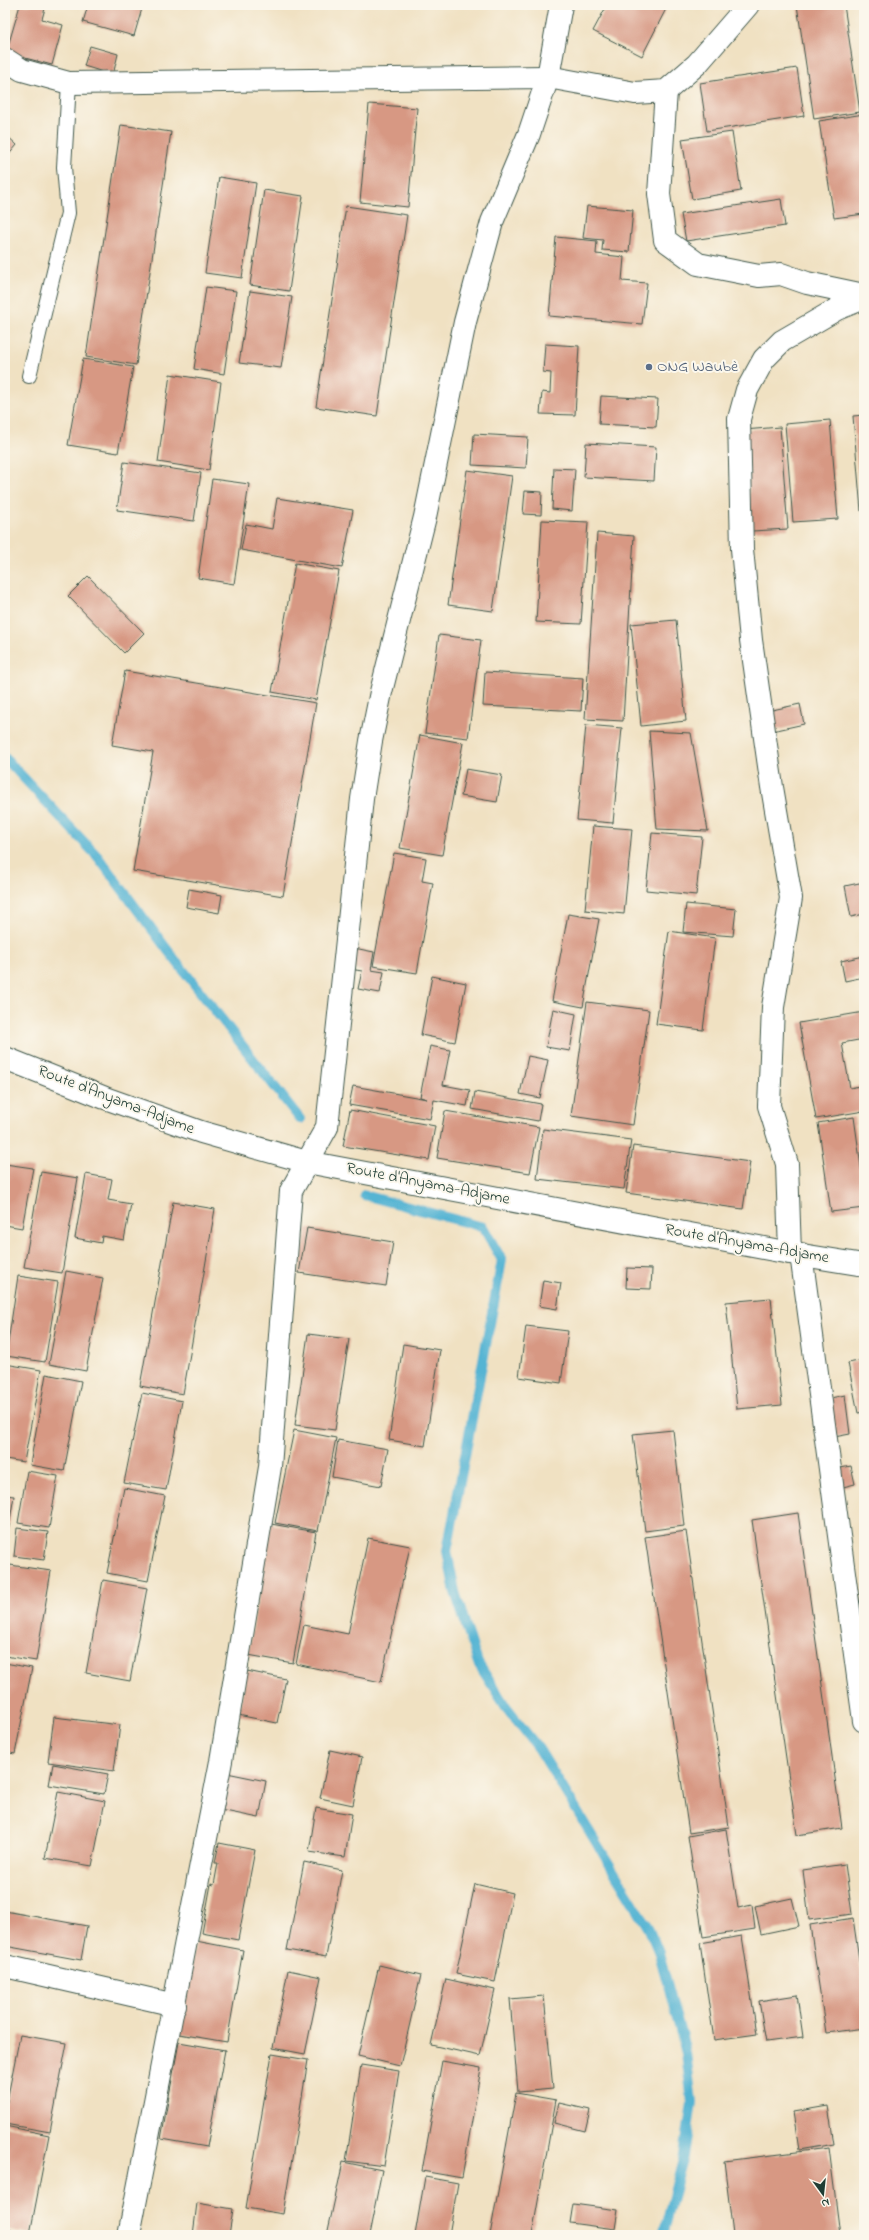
<svg xmlns="http://www.w3.org/2000/svg" width="869" height="2240" font-family="'Indie Flower',sans-serif">
  <style>
    .lines { fill: none; stroke-linecap: round; stroke-linejoin: round }
    .stream { stroke: #55b4d3; stroke-width: 10 }
    .building { fill: #d79883 }
    .service-casing { stroke: #3e5649; stroke-width: 16 }
    .minor-casing { stroke: #3e5649; stroke-width: 24 }
    .tertiary-casing { stroke: #3e5649; stroke-width: 24 }
    .service { stroke: #fff; stroke-width: 14 }
    .minor { stroke: #fff; stroke-width: 22 }
    .tertiary { stroke: #fff; stroke-width: 22 }
    .service-dot { fill: #5c6f8a; stroke: #fbf7ec; stroke-width: 1.5 }
    .labels { text-anchor: middle; dominant-baseline: central; stroke-width: 4; stroke-linejoin: round; paint-order: stroke }
    .service-label { font-size: 16px; fill: #4e5e75; stroke: #fbf7ec; text-anchor: start }
    .street-label { font-size: 16px; fill: #1f3d34; stroke: #fbf7ec }
  </style>
  <rect width="100%" height="100%" fill="#fbf7ec"/>
  <filter id="ink" filterUnits="userSpaceOnUse"><feTurbulence type="fractalNoise" baseFrequency=".025" numOctaves="2"/><feDisplacementMap in="SourceGraphic" scale="8" xChannelSelector="R" yChannelSelector="G"/><feConvolveMatrix kernelMatrix="1 2 1 2 8 2 1 2 1" color-interpolation-filters="sRGB"/></filter>
  <filter id="wash" filterUnits="userSpaceOnUse"><feTurbulence type="fractalNoise" baseFrequency=".012" numOctaves="4" result="noise"/><feDisplacementMap in="SourceGraphic" scale="16" xChannelSelector="R" yChannelSelector="G"/><feGaussianBlur stdDeviation="0.9" result="paint"/><feColorMatrix in="noise" values="0 0 0 0 0 0 0 0 0 0 0 0 0 0 0 0 0 1.4 0 .05"/><feComposite in="paint" operator="in"/></filter>
  <g filter="url(#wash)">
    <rect width="100%" height="100%" fill="#f0e1c2"/>
    <g class="lines">
      <g class="stream">
        <path d="M5,758L98,857L169,952L300,1119"/>
        <path d="M364,1195L483,1227L502,1260L447,1551L455,1592L478,1663L506,1707L539,1749L649,1929L659,1953L686,2052L692,2103L684,2155L663,2235"/>
      </g>
    </g>
    <g id="blocks">
      <g class="building">
        <path d="M20,5H46L42,19L63,25L52,65L6,53Z"/>
        <path d="M88,5H143L134,36L83,22Z"/>
        <path d="M607,5H668L642,56L593,31Z"/>
        <path d="M797,5H844L860,112L814,119Z"/>
        <path d="M90,46L118,54L113,75L84,66Z"/>
        <path d="M797,68L804,116L707,131L700,83Z"/>
        <path d="M369,104L417,108L408,207L360,202Z"/>
        <path d="M864,114V214L834,218L819,121Z"/>
        <path d="M121,125L171,132L136,365L86,357Z"/>
        <path d="M732,132L741,191L692,199L682,139Z"/>
        <path d="M5,134L17,145L5,159Z"/>
        <path d="M219,177L256,183L242,278L205,273Z"/>
        <path d="M264,190L303,196L289,291L250,285Z"/>
        <path d="M781,199L785,226L686,241L681,214Z"/>
        <path d="M346,206L407,215L377,416L316,407Z"/>
        <path d="M587,206L633,210L629,252L602,250L603,240L583,238Z"/>
        <path d="M556,237L597,241L596,254L624,257L622,281L647,283L642,324L549,316Z"/>
        <path d="M206,287L236,291L224,374L194,369Z"/>
        <path d="M250,291L292,297L281,368L239,363Z"/>
        <path d="M861,307H864V333H863Z"/>
        <path d="M545,344L579,346L575,415L540,414L542,392L550,393L551,373L543,372Z"/>
        <path d="M83,359L133,367L118,453L68,445Z"/>
        <path d="M170,374L221,382L209,470L158,462Z"/>
        <path d="M601,396L658,399L656,427L599,424Z"/>
        <path d="M864,415V510L861,511L853,416Z"/>
        <path d="M830,420L838,519L793,522L785,424Z"/>
        <path d="M780,427L788,529L752,531L744,430Z"/>
        <path d="M474,434L528,437L526,468L472,465Z"/>
        <path d="M586,443L656,447L654,481L584,477Z"/>
        <path d="M124,462L201,473L194,521L117,510Z"/>
        <path d="M554,468L575,469L572,511L552,509Z"/>
        <path d="M467,470L512,476L493,611L448,605Z"/>
        <path d="M212,479L249,484L234,584L198,578Z"/>
        <path d="M525,491L542,492L541,515L523,514Z"/>
        <path d="M277,498L353,510L342,568L241,550L246,524L272,529Z"/>
        <path d="M542,520L588,522L581,624L536,622Z"/>
        <path d="M597,533L634,536L623,721L585,719Z"/>
        <path d="M295,563L339,571L316,700L272,692Z"/>
        <path d="M88,576L144,633L124,653L68,596Z"/>
        <path d="M676,620L686,721L641,726L631,624Z"/>
        <path d="M439,635L481,640L468,738L425,733Z"/>
        <path d="M125,671L316,703L283,896L133,871L153,752L112,745Z"/>
        <path d="M485,672L583,678L581,711L483,706Z"/>
        <path d="M800,704L804,724L768,732L763,712Z"/>
        <path d="M586,725L622,728L613,823L577,820Z"/>
        <path d="M649,731L691,733L708,831L657,829Z"/>
        <path d="M420,735L463,743L442,855L400,848Z"/>
        <path d="M466,769L502,775L497,802L461,796Z"/>
        <path d="M593,826L632,829L624,914L585,910Z"/>
        <path d="M652,833L702,837L696,895L646,890Z"/>
        <path d="M394,853L426,858L422,881L433,883L417,973L373,966Z"/>
        <path d="M864,882V914L851,917L845,886Z"/>
        <path d="M189,889L222,895L219,913L186,907Z"/>
        <path d="M686,904L736,909L733,936L683,932Z"/>
        <path d="M568,914L599,919L583,1007L552,1001Z"/>
        <path d="M669,931L715,938L703,1030L656,1024Z"/>
        <path d="M354,948L374,952L371,970L384,972L380,993L358,989L362,971L350,969Z"/>
        <path d="M864,956V977L845,981L841,961Z"/>
        <path d="M432,976L466,983L455,1042L421,1035Z"/>
        <path d="M587,1002L649,1010L633,1125L571,1116Z"/>
        <path d="M553,1009L576,1014L570,1051L546,1047Z"/>
        <path d="M864,1012V1039L842,1043L850,1088L864,1085V1111L816,1119L799,1023Z"/>
        <path d="M430,1046L450,1050L443,1085L470,1090L467,1106L434,1100L430,1119L349,1105L353,1086L427,1099L420,1097Z"/>
        <path d="M528,1056L548,1060L540,1098L520,1094Z"/>
        <path d="M475,1092L541,1104L538,1121L472,1109Z"/>
        <path d="M350,1110L435,1126L429,1160L343,1146Z"/>
        <path d="M445,1111L539,1127L530,1173L437,1158Z"/>
        <path d="M854,1117L864,1188V1208L831,1212L818,1123Z"/>
        <path d="M543,1129L631,1140L624,1189L537,1179Z"/>
        <path d="M633,1146L750,1162L743,1209L626,1193Z"/>
        <path d="M5,1164L33,1168L22,1228L5,1225Z"/>
        <path d="M41,1172L78,1178L62,1273L24,1267Z"/>
        <path d="M86,1174L112,1179L108,1200L131,1204L124,1240L102,1236L101,1243L75,1238Z"/>
        <path d="M173,1202L215,1209L183,1394L140,1386Z"/>
        <path d="M307,1228L393,1242L386,1286L299,1273Z"/>
        <path d="M627,1268L652,1269L651,1289L626,1288Z"/>
        <path d="M66,1271L103,1278L86,1371L49,1364Z"/>
        <path d="M18,1276L58,1282L45,1362L6,1356Z"/>
        <path d="M543,1280L561,1283L557,1309L539,1306Z"/>
        <path d="M771,1298L782,1405L737,1409L726,1302Z"/>
        <path d="M526,1326L568,1331L561,1383L519,1377Z"/>
        <path d="M308,1334L349,1339L335,1430L295,1425Z"/>
        <path d="M403,1344L440,1350L425,1446L389,1440Z"/>
        <path d="M864,1360V1412L858,1413L848,1363Z"/>
        <path d="M5,1364L41,1370L24,1462L5,1459Z"/>
        <path d="M46,1374L81,1381L64,1471L30,1465Z"/>
        <path d="M142,1393L182,1401L166,1490L124,1483Z"/>
        <path d="M845,1395L850,1434L829,1438L821,1400Z"/>
        <path d="M294,1430L336,1438L318,1531L275,1523Z"/>
        <path d="M673,1430L684,1526L645,1531L633,1434Z"/>
        <path d="M338,1440L388,1449L381,1486L332,1477Z"/>
        <path d="M851,1466L855,1484L839,1488L835,1469Z"/>
        <path d="M27,1471L58,1476L49,1528L18,1523Z"/>
        <path d="M124,1488L165,1496L148,1581L107,1573Z"/>
        <path d="M5,1495L14,1496L6,1544L5,1543Z"/>
        <path d="M798,1513L842,1828L797,1835L752,1520Z"/>
        <path d="M271,1524L316,1532L293,1663L248,1655Z"/>
        <path d="M17,1528L48,1532L44,1560L14,1556Z"/>
        <path d="M686,1531L729,1827L689,1833L645,1537Z"/>
        <path d="M368,1538L410,1546L381,1682L296,1664L304,1625L348,1634Z"/>
        <path d="M10,1565L51,1571L36,1661L5,1656V1595Z"/>
        <path d="M103,1580L147,1588L130,1681L86,1673Z"/>
        <path d="M5,1663L32,1668L15,1754L5,1752Z"/>
        <path d="M247,1671L286,1679L277,1723L238,1715Z"/>
        <path d="M54,1717L120,1725L114,1771L48,1762Z"/>
        <path d="M330,1750L362,1757L353,1805L320,1798Z"/>
        <path d="M53,1764L108,1774L104,1794L49,1785Z"/>
        <path d="M227,1773L266,1781L259,1818L220,1810Z"/>
        <path d="M58,1792L105,1801L92,1866L45,1858Z"/>
        <path d="M316,1808L352,1814L345,1857L309,1852Z"/>
        <path d="M726,1829L738,1908L752,1905L755,1929L703,1937L688,1836Z"/>
        <path d="M219,1843L255,1850L238,1940L202,1933L211,1884L214,1885L218,1863H215Z"/>
        <path d="M304,1862L342,1870L326,1957L287,1950Z"/>
        <path d="M845,1864L852,1914L809,1920L803,1870Z"/>
        <path d="M475,1884L513,1893L495,1982L456,1974Z"/>
        <path d="M792,1898L799,1926L761,1934L755,1906Z"/>
        <path d="M5,1911L87,1926L81,1960L5,1946Z"/>
        <path d="M853,1918L864,1994V2028L826,2033L810,1925Z"/>
        <path d="M742,1936L757,2034L714,2040L700,1943Z"/>
        <path d="M196,1941L243,1950L227,2042L179,2034Z"/>
        <path d="M379,1965L421,1975L400,2066L358,2056Z"/>
        <path d="M288,1970L321,1977L305,2054L273,2048Z"/>
        <path d="M446,1979L495,1990L480,2056L431,2045Z"/>
        <path d="M797,1995L803,2037L766,2042L759,2001Z"/>
        <path d="M544,1996L553,2089L518,2092L510,1999Z"/>
        <path d="M20,2035L67,2043L50,2132L5,2124V2111Z"/>
        <path d="M179,2042L225,2050L207,2147L161,2139Z"/>
        <path d="M272,2054L308,2060L283,2214L246,2208Z"/>
        <path d="M442,2061L481,2068L462,2178L422,2171Z"/>
        <path d="M361,2065L399,2071L384,2166L346,2161Z"/>
        <path d="M516,2093L556,2100L532,2235H490Z"/>
        <path d="M559,2103L590,2110L585,2131L554,2123Z"/>
        <path d="M828,2106L834,2144L799,2150L793,2112Z"/>
        <path d="M5,2126L49,2135L30,2234L5,2229Z"/>
        <path d="M829,2148L840,2235H733L724,2161Z"/>
        <path d="M343,2162L382,2170L369,2235H327Z"/>
        <path d="M425,2177L458,2183L449,2235H415Z"/>
        <path d="M197,2203L233,2209L229,2235H193Z"/>
        <path d="M573,2204L618,2210L615,2229L570,2223Z"/>
      </g>
    </g>
  </g>
  <g filter="url(#ink)">
    <use href="#blocks" fill-opacity="0" stroke="#3e5649" stroke-width="1"/>
    <g class="lines">
      <defs>
        <path id="service" d="M29,376L68,213L64,167L69,83"/>
        <g id="minor">
          <path d="M5,59L22,70L69,83L548,77L635,93L666,91L697,64L748,5"/>
          <path d="M666,91L659,194L665,240L698,264L759,276L781,274L807,283L864,295"/>
          <path d="M790,1253L787,1164L769,1106L773,1007L791,898L772,787L751,640L742,549L739,419L747,390L764,359L782,341L837,309L864,298"/>
          <path d="M801,1254L864,1721"/>
          <path d="M5,1966L175,2005"/>
          <path d="M129,2235L221,1761L270,1467L291,1191L327,1127L362,799L371,741L381,692L425,517L465,322L492,222L529,134L548,77L561,5"/>
        </g>
        <path id="tertiary" d="M5,1058L105,1098L201,1132L307,1162L790,1253L864,1265"/>
      </defs>
      <use href="#service" class="service-casing"/>
      <use href="#minor" class="minor-casing"/>
      <use href="#tertiary" class="tertiary-casing"/>
      <use href="#service" class="service"/>
      <use href="#minor" class="minor"/>
      <use href="#tertiary" class="tertiary"/>
    </g>
  </g>
  <circle class="service-dot" cx="649" cy="367" r="4"/>
  <g class="labels">
    <g class="service-label">
      <text x="657" y="367">ONG Waubè</text>
    </g>
    <g class="street-label">
      <text transform="translate(116 1100) rotate(21)">Route d'Anyama-Adjame</text>
      <text transform="translate(428 1184) rotate(11)">Route d'Anyama-Adjame</text>
      <text transform="translate(747 1244) rotate(10)">Route d'Anyama-Adjame</text>
    </g>
  </g>
  <rect width="869" height="2240" fill="none" stroke="#fbf7ec" stroke-width="20"/>
  <g transform="translate(823 2194) rotate(165)" stroke="#fbf7ec" stroke-width="3" paint-order="stroke">
  <path d="M0-3L7 15L0 10L-7 15Z" fill="#1f3d34"/>
  <text y="-6" font-size="11" font-weight="bold" text-anchor="middle" fill="#1f3d34">N</text>
  </g>
</svg>
